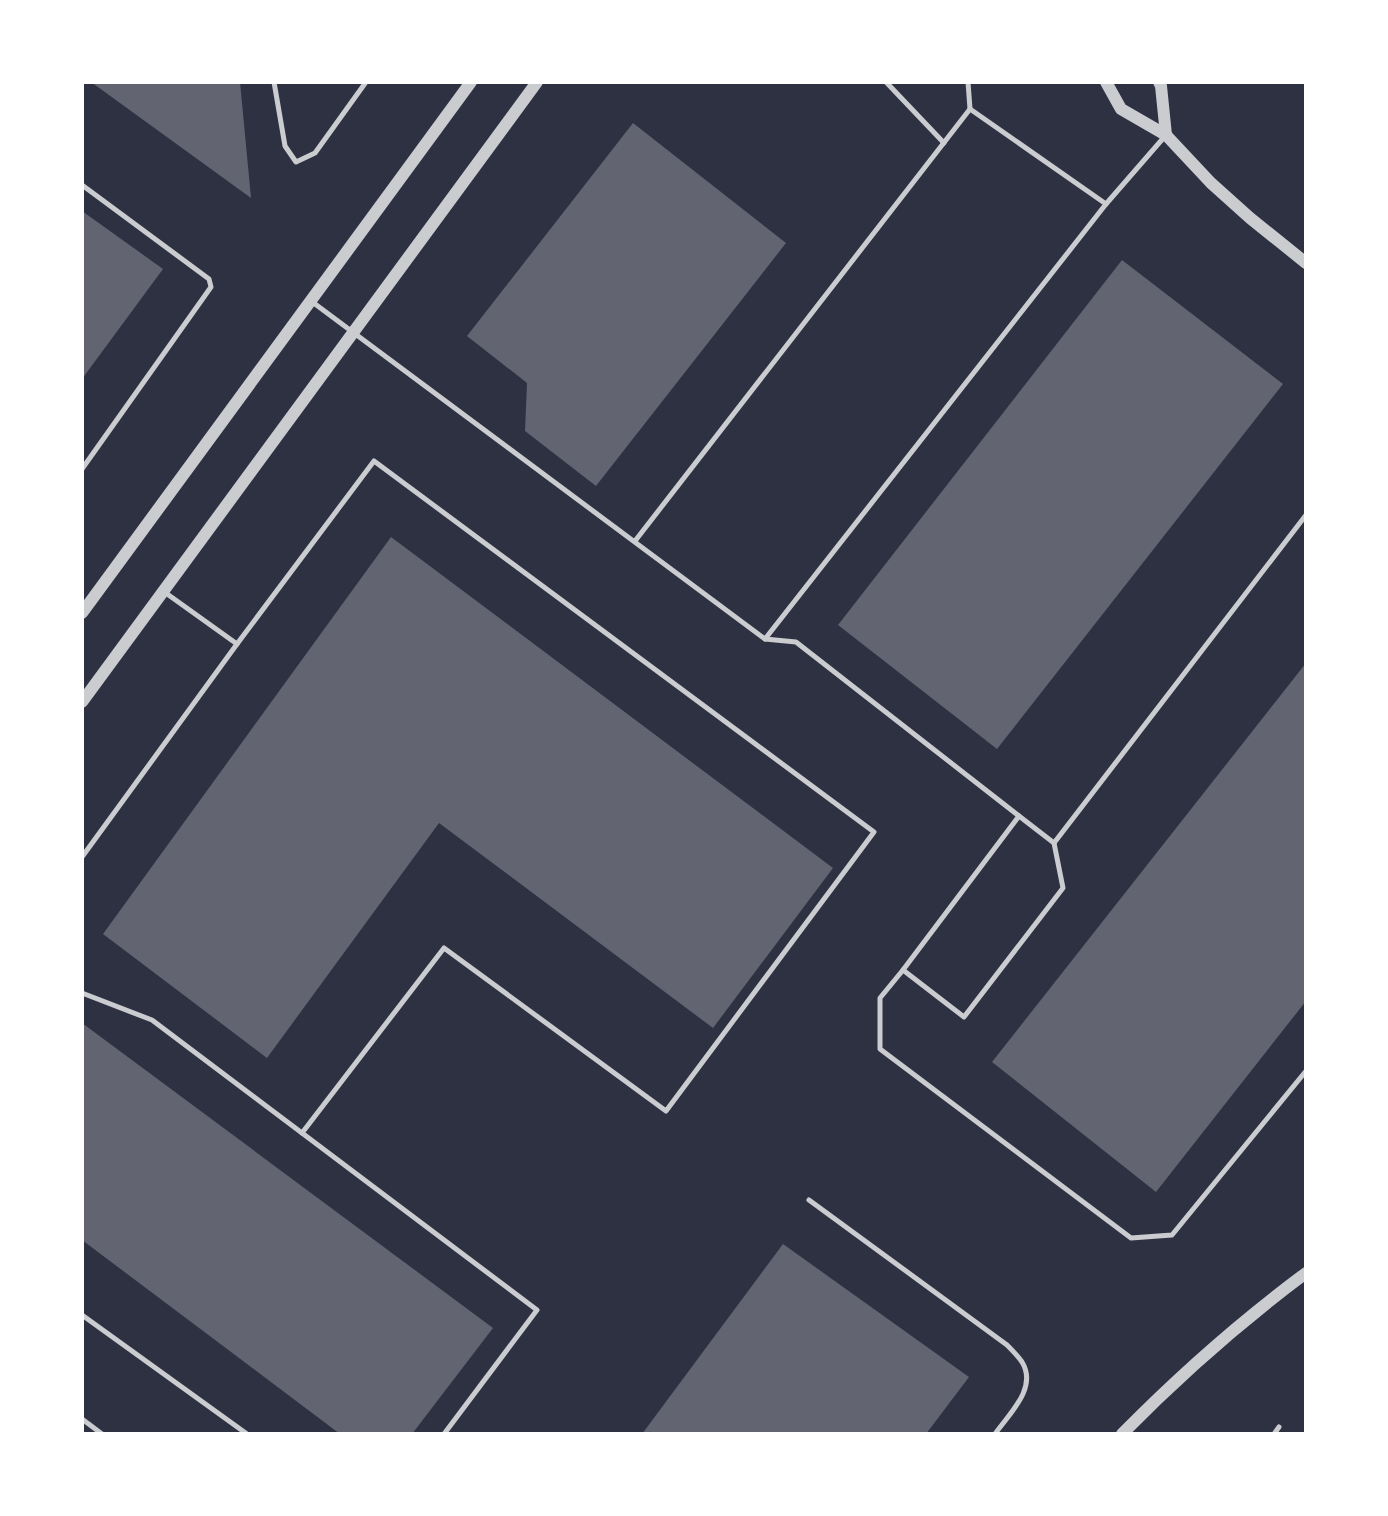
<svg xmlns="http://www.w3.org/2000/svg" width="1388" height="1516" font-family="'Golos Text',sans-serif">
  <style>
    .building { fill: #626471 }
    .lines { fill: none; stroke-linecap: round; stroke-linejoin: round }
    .service { stroke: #caccd0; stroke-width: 5 }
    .tertiary { stroke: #caccd0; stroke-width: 12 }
  </style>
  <rect width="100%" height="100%" fill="#2d3142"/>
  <g class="building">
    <path d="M91,82H240L251,198Z"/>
    <path d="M633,123L786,243L596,486L525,431L527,383L467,336Z"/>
    <path d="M82,211L163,269L82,379Z"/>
    <path d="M1122,260L1283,384L997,749L838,625Z"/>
    <path d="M391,537L833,868L713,1028L439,823L267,1058L103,934Z"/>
    <path d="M1306,663V1001L1156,1192L992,1062Z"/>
    <path d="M82,1023L493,1328L412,1434H340L82,1240Z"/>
    <path d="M783,1244L969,1377L926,1434H642Z"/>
  </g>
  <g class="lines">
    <g class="service">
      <path d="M274,82L285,146L296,162L315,153L366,82"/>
      <path d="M886,82L944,143"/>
      <path d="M970,109L1106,204"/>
      <path d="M82,185L209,279L211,287L82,469"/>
      <path d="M311,301L765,639L796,642L1019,816L903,970L880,998V1049L1131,1238L1172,1235L1306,1071"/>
      <path d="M635,541L970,109L968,82"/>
      <path d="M163,591L237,644"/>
      <path d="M765,639L1106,204L1166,135"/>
      <path d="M1019,816L1054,843L1306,515"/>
      <path d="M82,857L237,644L374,461L874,832L666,1111L444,948L302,1133L537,1310L444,1434"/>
      <path d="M903,970L964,1017L1063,888L1054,843"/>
      <path d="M82,993L152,1020L302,1133"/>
      <path d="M809,1200L1007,1345C1012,1350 1018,1356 1022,1362C1038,1388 1009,1414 995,1434"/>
      <path d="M82,1315L247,1434"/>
      <path d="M82,1419L102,1434"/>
      <path d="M1274,1434L1279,1427"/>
    </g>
    <g class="tertiary">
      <path d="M1106,82L1121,109L1166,135L1211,183L1250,218L1306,263"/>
      <path d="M1159,82L1161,86L1166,135"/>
      <path d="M82,613L471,82"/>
      <path d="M82,702L537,82"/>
      <path d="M1122,1434C1179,1376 1240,1322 1306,1273"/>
    </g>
  </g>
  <rect width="1388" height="1516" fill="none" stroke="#ffffff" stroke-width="168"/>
</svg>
